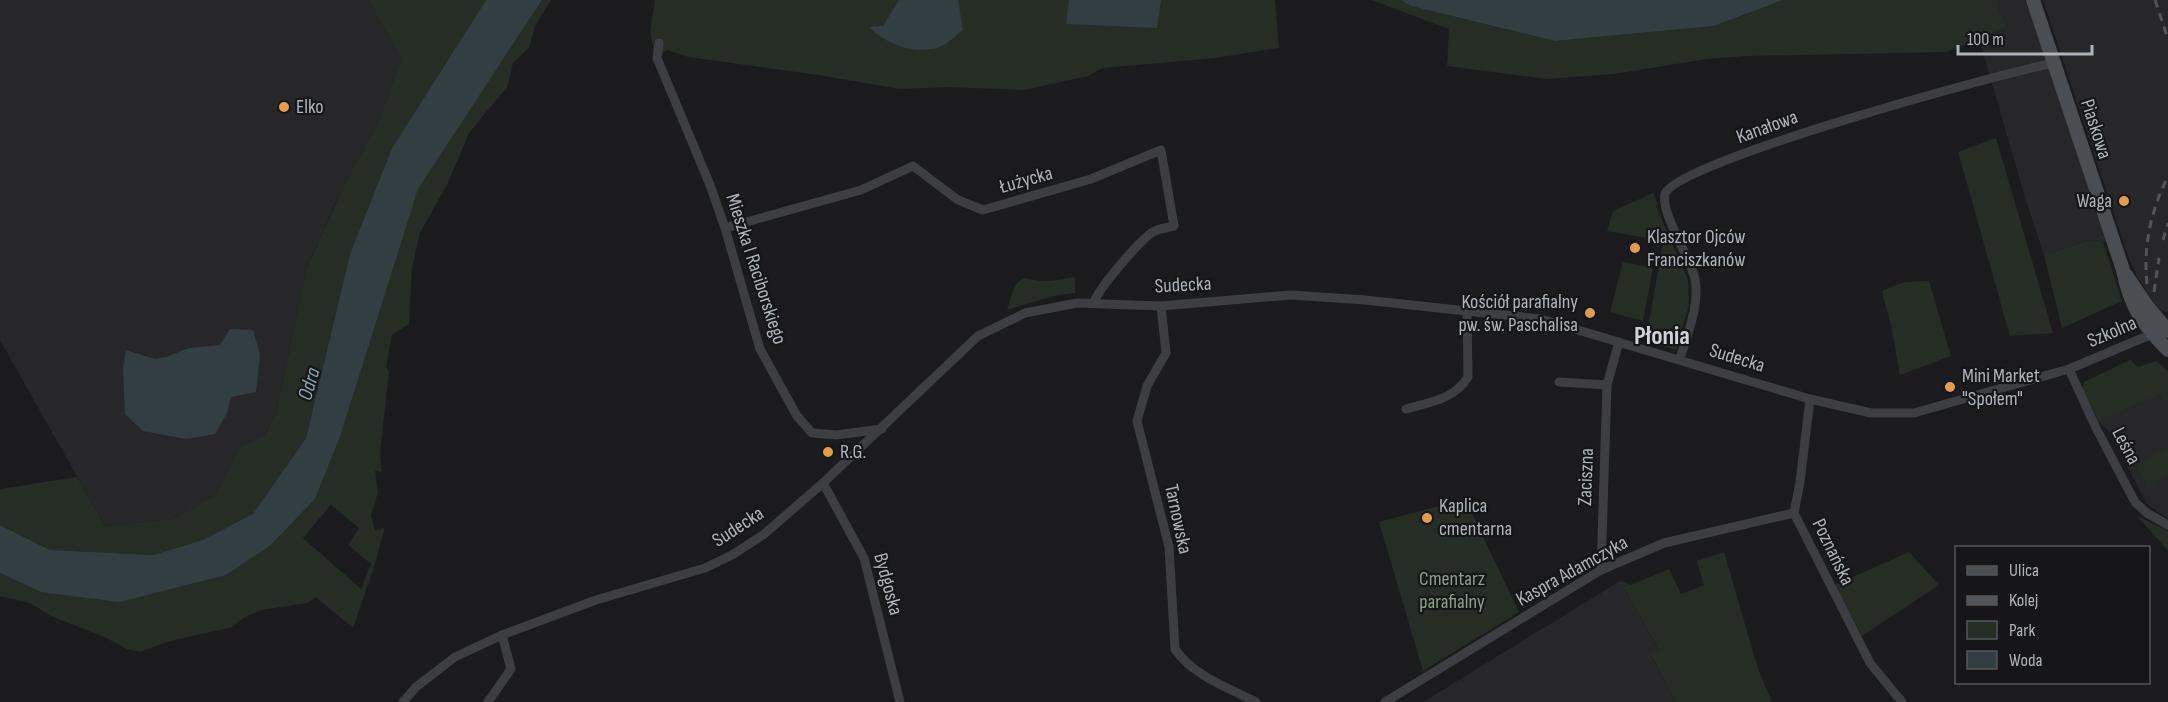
<svg xmlns="http://www.w3.org/2000/svg" width="2168" height="702" font-family="'Sofia Sans Condensed',sans-serif">
  <style>
    .built { fill: #27272a }
    .green { fill: #252d25; fill-rule: evenodd }
    .water { fill: #333e42 }
    .lines { fill: none; stroke-linecap: round; stroke-linejoin: round }
    .street { stroke: #3c3e41; stroke-width: 9 }
    .secondary { stroke: #4a4d51; stroke-width: 14 }
    .rail { stroke: #515458; stroke-width: 3; stroke-dasharray: 8 6; stroke-linecap: butt }
    .poi-dot { fill: #e39c4c; stroke: #161618; stroke-width: 2 }
    .labels { text-anchor: middle; dominant-baseline: central; stroke-width: 4.5; stroke-linejoin: round; paint-order: stroke }
    .poi-label { font-size: 20px; fill: #aeb4bb; stroke: #161618; text-anchor: start }
    .street-label { font-size: 20px; fill: #aeb4bb; stroke: #161618 }
    .park-label { font-size: 20px; fill: #8aa487; stroke: #161618 }
    .water-label { font-size: 21px; font-style: italic; fill: #89a5b2; stroke: #161618 }
    .district-label { font-size: 26px; font-weight: bold; fill: #cfd2d7; stroke: #161618 }
  </style>
  <rect width="100%" height="100%" fill="#1b1b1d"/>
  <g class="built">
    <path d="M0,0H368L401,58L381,116L334,206L306,270L277,410L265,435L240,447L216,495L172,519L105,526L0,340Z"/>
    <path d="M2000,0H2025L2047,61L2106,242L2090,240L2044,255L2024,194L1979,39L2008,27L1997,7Z"/>
    <path d="M2043,0H2168V313L2162,311L2154,303L2137,276L2129,259Z"/>
    <path d="M2168,391V519L2147,504L2108,430L2098,421Z"/>
    <path d="M1620,581L1659,651L1651,656L1676,702H1423Z"/>
  </g>
  <g class="green">
    <path d="M368,0H486L392,148L350,254L306,438L253,515L203,540L153,555L50,550L0,525V489L77,477L105,526L172,519L216,495L240,447L265,435L277,410L306,270L341,192L381,116L401,58Z"/>
    <path d="M542,0H551L535,26L529,48L513,63L507,87L469,133L447,185L420,233L412,268L409,324L392,335L386,367L389,372L380,453L382,473L375,470L378,493L371,515L375,531L385,527L375,564L353,628L316,597L307,603L262,610L245,617L232,627L167,642L140,652L127,649L104,637L51,616L30,603L0,596V573L41,592L271,545L315,499L340,437L418,188ZM331,505L359,528L348,545L371,564L361,589L303,538Z"/>
    <path d="M655,0H1275L1279,48L1215,58L1103,68L1088,76L1024,90L948,87L900,89L818,75L688,57L667,50L655,57L650,31Z"/>
    <path d="M1371,0H1401L1411,6L1555,41L1714,26L1783,0H2000L1997,7L2008,27L1947,52L1747,56L1707,59L1614,74L1546,79L1447,66L1449,29Z"/>
    <path d="M1996,138L2053,333L2010,336L1958,152Z"/>
    <path d="M1653,193L1658,204L1656,206L1688,280L1689,305L1676,350L1646,341L1663,241L1607,231L1613,211Z"/>
    <path d="M2090,240L2103,242L2122,301L2062,328L2044,255Z"/>
    <path d="M1623,262L1653,268L1643,321L1610,312Z"/>
    <path d="M1075,277V293L1057,295L1007,310L1015,285L1023,278C1044,283 1054,281 1075,277Z"/>
    <path d="M1929,281L1951,356L1900,375L1892,330L1882,291L1904,282Z"/>
    <path d="M2130,360L2138,367L2156,361L2168,371V401L2164,402L2162,394L2098,421L2082,388L2084,382Z"/>
    <path d="M2168,447V476L2148,487L2136,464Z"/>
    <path d="M1465,499L1519,612L1423,671L1379,522Z"/>
    <path d="M2137,516L2168,531V550L2165,547Z"/>
    <path d="M1724,552L1758,669L1772,702H1676L1651,655L1659,650L1620,581L1631,585L1669,569L1681,594L1704,585L1697,561Z"/>
    <path d="M1909,552L1939,585L1862,636L1835,585Z"/>
  </g>
  <g class="water">
    <path d="M486,0H542L418,189L340,437L315,499L271,545L226,575L119,602L41,592L0,573V525L50,550L153,555L203,540L253,514L306,438L350,254L392,148Z"/>
    <path d="M899,0H958L963,30C956,35 948,44 940,47C914,55 887,45 869,27L883,26Z"/>
    <path d="M1069,0H1161L1157,28L1066,24Z"/>
    <path d="M1401,0H1783L1714,26L1555,41L1411,6Z"/>
    <path d="M230,329L253,330L260,354L256,392L231,397L227,413L215,434L186,439L143,431L125,414L123,368L126,350L155,359L166,357L189,348L220,345Z"/>
  </g>
  <g class="lines">
    <g class="street">
      <path d="M659,43L657,58L710,185L725,228L760,349L797,416L812,433L836,435L882,429"/>
      <path d="M725,228L861,190L913,166L958,200L983,210L1091,179L1161,150L1174,226C1168,228 1161,228 1155,231C1143,236 1097,290 1094,303"/>
      <path d="M1161,306L1166,353L1147,386L1137,421L1169,547L1175,649C1193,676 1229,688 1256,702"/>
      <path d="M1680,359C1687,335 1700,305 1695,279C1691,259 1660,212 1665,194C1675,162 2006,72 2054,63"/>
      <path d="M2069,369L2096,428L2135,502L2147,513L2168,525"/>
      <path d="M1559,382L1607,385"/>
      <path d="M1810,399L1800,482L1794,513L1870,663L1902,702"/>
      <path d="M1406,409C1430,402 1454,400 1468,377L1467,311"/>
      <path d="M823,483L864,558L900,702"/>
      <path d="M1601,570L1607,385L1619,342"/>
      <path d="M403,702L416,687L455,657L502,635L596,600L705,568L732,555L763,535L823,483L978,336L1025,313L1077,303L1161,306L1291,295L1365,300L1541,319L1810,399L1871,413H1914L2069,369L2157,332"/>
      <path d="M488,702L511,669L502,635"/>
      <path d="M1385,702L1601,570L1664,543L1794,513"/>
    </g>
    <g class="secondary">
      <path d="M2033,0L2123,270C2130,306 2142,324 2168,350"/>
      <path d="M2126,275L2147,306L2168,331"/>
    </g>
    <g class="rail">
      <path d="M2155,0L2168,39"/>
      <path d="M2163,240L2168,223"/>
      <path d="M2147,284C2143,245 2151,211 2168,176"/>
      <path d="M2154,292L2159,258"/>
    </g>
  </g>
  <g class="poi-dot">
    <circle cx="284" cy="107" r="6"/>
    <circle cx="2124" cy="201" r="6"/>
    <circle cx="1635" cy="248" r="6"/>
    <circle cx="1590" cy="313" r="6"/>
    <circle cx="1950" cy="387" r="6"/>
    <circle cx="828" cy="452" r="6"/>
    <circle cx="1427" cy="518" r="6"/>
  </g>
  <g class="labels">
    <g class="poi-label">
      <text x="296" y="107">Elko</text>
      <text x="2112" y="201" text-anchor="end">Waga</text>
      <text x="1647" y="237">Klasztor Ojców<tspan x="1647" dy="23">Franciszkanów</tspan></text>
      <text x="1578" y="302" text-anchor="end">Kościół parafialny<tspan x="1578" dy="23">pw. św. Paschalisa</tspan></text>
      <text x="1962" y="376">Mini Market<tspan x="1962" dy="23">"Społem"</tspan></text>
      <text x="840" y="452">R.G.</text>
      <text x="1439" y="506">Kaplica<tspan x="1439" dy="23">cmentarna</tspan></text>
    </g>
    <g class="street-label">
      <text transform="translate(1767 127) rotate(-20)">Kanałowa</text>
      <text transform="translate(2096 129) rotate(72)">Piaskowa</text>
      <text transform="translate(1026 180) rotate(-16)">Łużycka</text>
      <text transform="translate(756 269) rotate(72)">Mieszka I Raciborskiego</text>
      <text transform="translate(1183 285) rotate(-3)">Sudecka</text>
      <text transform="translate(2112 332) rotate(-23)">Szkolna</text>
      <text transform="translate(1737 358) rotate(17)">Sudecka</text>
      <text transform="translate(2126 446) rotate(62)">Leśna</text>
      <text transform="translate(1586 477) rotate(-88)">Zaciszna</text>
      <text transform="translate(1178 519) rotate(78)">Tarnowska</text>
      <text transform="translate(738 527) rotate(-33)">Sudecka</text>
      <text transform="translate(1833 552) rotate(64)">Poznańska</text>
      <text transform="translate(1572 571) rotate(-29)">Kaspra Adamczyka</text>
      <text transform="translate(888 584) rotate(75)">Bydgoska</text>
    </g>
    <g class="park-label">
      <text x="1452" y="579">Cmentarz<tspan x="1452" dy="23">parafialny</tspan></text>
    </g>
    <g class="water-label">
      <text transform="translate(309 384) rotate(-73)">Odra</text>
    </g>
    <g class="district-label">
      <text x="1662" y="336">Płonia</text>
    </g>
  </g>
  <rect x="1955" y="546" width="195" height="138" fill="#161618" stroke="#535559" stroke-width="1.5"/>
  <rect x="1967" y="566" width="30" height="9" fill="#4a4d51" stroke="#535559" stroke-width="1.5"/>
  <text x="2009" y="576" font-size="18" fill="#aeb4bb">Ulica</text>
  <rect x="1967" y="596" width="30" height="9" fill="#515458" stroke="#535559" stroke-width="1.5"/>
  <text x="2009" y="606" font-size="18" fill="#aeb4bb">Kolej</text>
  <rect x="1967" y="621" width="30" height="18" fill="#252d25" stroke="#535559" stroke-width="1.5"/>
  <text x="2009" y="636" font-size="18" fill="#aeb4bb">Park</text>
  <rect x="1967" y="651" width="30" height="18" fill="#333e42" stroke="#535559" stroke-width="1.5"/>
  <text x="2009" y="666" font-size="18" fill="#aeb4bb">Woda</text>
  <path d="M1958 45v9h134v-9" fill="none" stroke="#aeb4bb" stroke-width="3"/>
  <text x="1967" y="45" font-size="18" fill="#aeb4bb" stroke="#161618" stroke-width="4.5" paint-order="stroke">100 m</text>
</svg>
